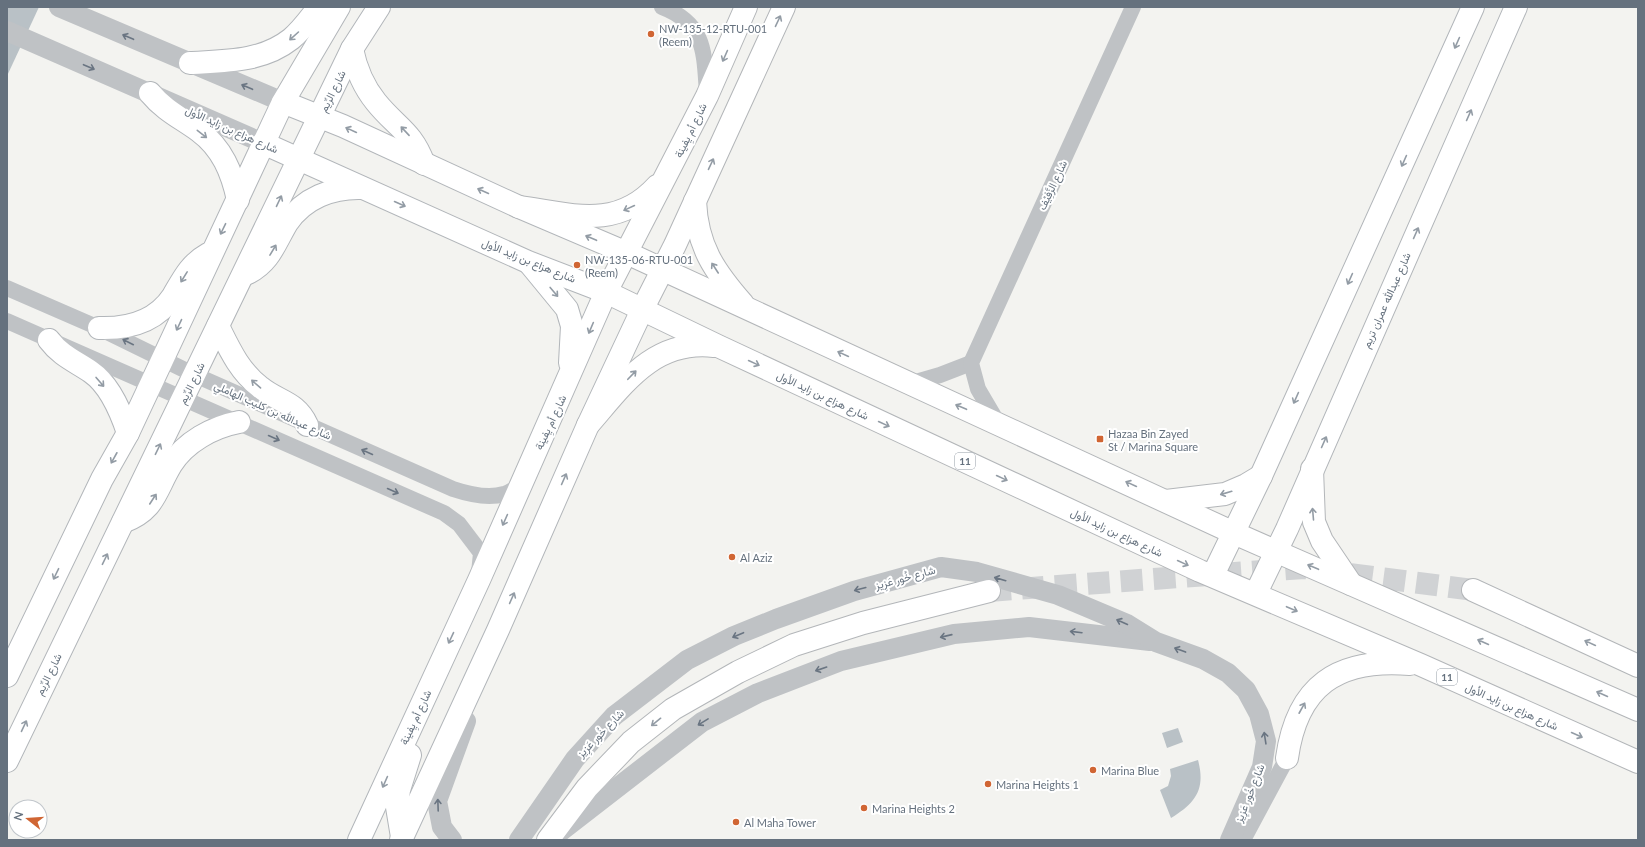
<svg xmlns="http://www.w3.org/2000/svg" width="1645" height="847" font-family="Lato,Vazirmatn,sans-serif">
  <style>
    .water { fill: #b9c1c6 }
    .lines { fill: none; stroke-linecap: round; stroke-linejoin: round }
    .primary-tunnel { stroke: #d0d2d4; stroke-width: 22; stroke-dasharray: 22 11; stroke-linecap: butt }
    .secondary-casing { stroke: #b2b6ba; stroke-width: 24 }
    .primary-casing { stroke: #b3b6b9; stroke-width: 24 }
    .minor { stroke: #bfc2c5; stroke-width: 16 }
    .tertiary { stroke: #bfc2c5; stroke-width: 20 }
    .secondary { stroke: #fff; stroke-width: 22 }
    .primary { stroke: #fff; stroke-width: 22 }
    .oneway { stroke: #939ca5 }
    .oneway2 { stroke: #6a7582 }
    .poi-dot { fill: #d06533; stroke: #fff; stroke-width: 1.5 }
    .labels { text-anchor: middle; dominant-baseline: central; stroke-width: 4; stroke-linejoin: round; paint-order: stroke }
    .shield { fill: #fff; stroke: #939ca5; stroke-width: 1 }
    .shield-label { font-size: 10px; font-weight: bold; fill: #65717e }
    .poi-label { font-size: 11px; fill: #65717e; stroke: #fff; text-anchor: start }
    .street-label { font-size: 11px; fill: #65717e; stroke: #fff }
  </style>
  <rect width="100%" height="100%" fill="#f3f3f0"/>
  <g class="water">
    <path d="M7,7H39L7,76Z"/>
    <path d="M1178,728L1183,742L1167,748L1162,733Z"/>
    <path d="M1198,760C1206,790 1195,803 1171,818L1160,790L1168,786L1171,776L1170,769Z"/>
  </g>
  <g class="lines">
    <path class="primary-tunnel" d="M989,591L1304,568L1473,590"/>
    <defs>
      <g id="secondary">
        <path d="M352,49C356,69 363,86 376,102C396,127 412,131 424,164"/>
        <path d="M190,63C225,61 262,62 291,39C302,30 310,18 319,7"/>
        <path d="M150,93C164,110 181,118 199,131C222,148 232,172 238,200"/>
        <path d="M283,102L343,126L519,207L627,253"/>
        <path d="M263,143L528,262L606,292L479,580L359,840"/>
        <path d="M530,264L567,309L572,326L570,363"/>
        <path d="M248,273C270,262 275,243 287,223C304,198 332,187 362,188"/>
        <path d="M218,326C229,348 239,371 260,387C278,402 296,401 307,425"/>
        <path d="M99,328C128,329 156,322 173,296C183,279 190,264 208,254"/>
        <path d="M49,340C61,356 75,361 91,372C110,385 121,412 128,433"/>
        <path d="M123,522C155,510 155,492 171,465C185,442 213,427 239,422"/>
        <path d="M1213,575L1261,476L1473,7"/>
        <path d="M1256,593L1287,529L1516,7"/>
        <path d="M7,676L102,479L128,433L283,102L339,7"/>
        <path d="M7,761L336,82L352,49L379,7"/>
        <path d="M402,837L397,807L399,790L410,755"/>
        <path d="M401,840L498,630L588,425L642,310"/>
      </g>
      <g id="primary">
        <path d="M746,7L707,96L606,292L718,346L1200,571L1421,665L1638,762"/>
        <path d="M695,201C697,246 714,271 743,304"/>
        <path d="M519,207C571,214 616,231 657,186"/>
        <path d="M627,253L1234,533L1638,710"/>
        <path d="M642,310L675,245L784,7"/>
        <path d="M588,425C623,385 653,339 714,346"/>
        <path d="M1312,469L1314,522L1322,541L1351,584"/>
        <path d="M1166,501L1225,494L1246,485L1261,476"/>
        <path d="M1473,590L1638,666"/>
        <path d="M1287,758C1297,686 1337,658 1410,664"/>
        <path d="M548,840L587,788L631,742L673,709L738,672L794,645L863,623L989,591"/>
      </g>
    </defs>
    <use href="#secondary" class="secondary-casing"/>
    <use href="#primary" class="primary-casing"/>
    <g class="minor">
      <path d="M662,7C706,24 704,53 707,93"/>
      <path d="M7,288L99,328L195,375L453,489C468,494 487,499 504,494C509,493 515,488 521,485"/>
      <path d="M7,321L444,513L459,524L481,553L479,573"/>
      <path d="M909,384L940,375L971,363"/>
      <path d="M998,423L978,389L971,363L1133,7"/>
      <path d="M1243,840L1287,758"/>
    </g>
    <g class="tertiary">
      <path d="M59,7L283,102"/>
      <path d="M7,31L263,143"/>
      <path d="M556,835L702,722L758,693L841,661L954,634L1029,627L1150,641"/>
      <path d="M452,840L442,827L437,801L466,721"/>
      <path d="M519,840L575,759L614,716L687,660L734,636L776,619L854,591L941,567L977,572L1058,595L1127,624L1156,642L1203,659L1228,673L1246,690L1259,714L1266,741L1262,767L1230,840"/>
    </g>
    <use href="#secondary" class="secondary"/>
    <use href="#primary" class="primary"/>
  </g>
  <defs><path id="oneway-shaft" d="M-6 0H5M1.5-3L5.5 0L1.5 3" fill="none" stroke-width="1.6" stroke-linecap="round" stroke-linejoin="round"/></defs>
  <g class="oneway">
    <use href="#oneway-shaft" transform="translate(778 21) rotate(-65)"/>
    <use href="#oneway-shaft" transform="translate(294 36) rotate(138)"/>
    <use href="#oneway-shaft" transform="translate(1457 43) rotate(114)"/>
    <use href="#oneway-shaft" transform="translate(725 56) rotate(114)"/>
    <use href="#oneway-shaft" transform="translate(1469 115) rotate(-66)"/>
    <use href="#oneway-shaft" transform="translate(351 130) rotate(-155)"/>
    <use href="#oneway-shaft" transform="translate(405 131) rotate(-133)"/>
    <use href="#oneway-shaft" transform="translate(202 134) rotate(38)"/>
    <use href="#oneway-shaft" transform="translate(1404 161) rotate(114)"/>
    <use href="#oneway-shaft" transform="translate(711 164) rotate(-65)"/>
    <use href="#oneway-shaft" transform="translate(483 191) rotate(-156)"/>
    <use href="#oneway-shaft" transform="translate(279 201) rotate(-65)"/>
    <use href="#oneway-shaft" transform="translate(400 204) rotate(24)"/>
    <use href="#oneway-shaft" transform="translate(629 208) rotate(155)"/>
    <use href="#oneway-shaft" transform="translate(223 229) rotate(116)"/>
    <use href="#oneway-shaft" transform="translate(1416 233) rotate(-66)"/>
    <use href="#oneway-shaft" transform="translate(591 238) rotate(-157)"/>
    <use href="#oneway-shaft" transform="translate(273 250) rotate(-59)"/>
    <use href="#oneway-shaft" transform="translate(715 268) rotate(-123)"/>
    <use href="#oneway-shaft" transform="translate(184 277) rotate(122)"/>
    <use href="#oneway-shaft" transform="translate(1350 279) rotate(114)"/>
    <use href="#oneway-shaft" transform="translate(554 292) rotate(50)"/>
    <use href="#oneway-shaft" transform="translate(179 325) rotate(115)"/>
    <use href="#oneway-shaft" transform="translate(591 328) rotate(113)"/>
    <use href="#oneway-shaft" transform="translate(843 354) rotate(-155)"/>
    <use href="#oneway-shaft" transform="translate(754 363) rotate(25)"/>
    <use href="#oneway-shaft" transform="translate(632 375) rotate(-46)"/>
    <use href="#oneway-shaft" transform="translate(100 382) rotate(49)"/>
    <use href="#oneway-shaft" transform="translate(256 384) rotate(-139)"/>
    <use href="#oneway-shaft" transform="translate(1296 398) rotate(114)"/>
    <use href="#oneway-shaft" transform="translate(961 407) rotate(-157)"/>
    <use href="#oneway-shaft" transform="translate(884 424) rotate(25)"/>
    <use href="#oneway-shaft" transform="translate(1324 442) rotate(-66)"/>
    <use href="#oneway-shaft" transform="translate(158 449) rotate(-64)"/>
    <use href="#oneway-shaft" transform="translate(114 458) rotate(119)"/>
    <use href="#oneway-shaft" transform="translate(1002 478) rotate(25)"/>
    <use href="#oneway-shaft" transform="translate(564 479) rotate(-66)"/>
    <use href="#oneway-shaft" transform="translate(1131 484) rotate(-155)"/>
    <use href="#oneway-shaft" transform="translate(1226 493) rotate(164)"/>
    <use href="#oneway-shaft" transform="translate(153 499) rotate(-57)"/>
    <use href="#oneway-shaft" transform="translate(1313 514) rotate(-95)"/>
    <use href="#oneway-shaft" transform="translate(505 520) rotate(114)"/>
    <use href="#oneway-shaft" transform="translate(105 559) rotate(-64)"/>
    <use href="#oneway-shaft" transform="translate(1183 563) rotate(25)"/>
    <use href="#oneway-shaft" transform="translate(1313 567) rotate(-157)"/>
    <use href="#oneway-shaft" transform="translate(56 574) rotate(116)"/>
    <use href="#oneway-shaft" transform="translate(512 598) rotate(-66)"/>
    <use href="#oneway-shaft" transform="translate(1292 609) rotate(23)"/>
    <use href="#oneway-shaft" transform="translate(451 638) rotate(115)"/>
    <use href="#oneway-shaft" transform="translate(1483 642) rotate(-156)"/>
    <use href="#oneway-shaft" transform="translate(1590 643) rotate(-155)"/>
    <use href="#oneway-shaft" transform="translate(1602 694) rotate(-156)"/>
    <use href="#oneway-shaft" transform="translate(1302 708) rotate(-61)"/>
    <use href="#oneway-shaft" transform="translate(656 722) rotate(141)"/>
    <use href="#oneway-shaft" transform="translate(24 726) rotate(-65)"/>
    <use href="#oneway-shaft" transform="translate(1577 735) rotate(24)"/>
    <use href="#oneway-shaft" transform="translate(385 782) rotate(114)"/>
  </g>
  <g class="oneway2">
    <use href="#oneway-shaft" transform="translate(128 37) rotate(-157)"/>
    <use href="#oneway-shaft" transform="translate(89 67) rotate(23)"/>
    <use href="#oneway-shaft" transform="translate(247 87) rotate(-157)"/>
    <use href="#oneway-shaft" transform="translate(128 342) rotate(-153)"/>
    <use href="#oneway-shaft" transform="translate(274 438) rotate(24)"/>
    <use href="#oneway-shaft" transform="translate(367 452) rotate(-156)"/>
    <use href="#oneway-shaft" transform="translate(393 491) rotate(24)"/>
    <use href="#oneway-shaft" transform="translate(1000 579) rotate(-164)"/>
    <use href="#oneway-shaft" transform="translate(860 589) rotate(165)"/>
    <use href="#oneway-shaft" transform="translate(1122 622) rotate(-156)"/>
    <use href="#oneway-shaft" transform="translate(1076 632) rotate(-173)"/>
    <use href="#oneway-shaft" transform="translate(738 635) rotate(157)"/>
    <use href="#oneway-shaft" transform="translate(946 636) rotate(167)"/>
    <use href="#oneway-shaft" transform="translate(1180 650) rotate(-160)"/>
    <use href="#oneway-shaft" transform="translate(821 669) rotate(161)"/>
    <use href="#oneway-shaft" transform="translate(703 722) rotate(148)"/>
    <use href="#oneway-shaft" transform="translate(1265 738) rotate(-99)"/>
    <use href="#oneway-shaft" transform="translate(438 805) rotate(-92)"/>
  </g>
  <g class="poi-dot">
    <circle cx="651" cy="34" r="4"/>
    <circle cx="577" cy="265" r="4"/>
    <rect x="1096" y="435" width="8" height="8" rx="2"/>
    <circle cx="732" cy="557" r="4"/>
    <circle cx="1093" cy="770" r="4"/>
    <circle cx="988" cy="784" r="4"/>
    <circle cx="864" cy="808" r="4"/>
    <circle cx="736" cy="822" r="4"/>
  </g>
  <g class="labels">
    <g class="shield">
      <rect x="955" y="453" width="20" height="16" rx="3"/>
      <rect x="1437" y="669" width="20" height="16" rx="3"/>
    </g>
    <g class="shield-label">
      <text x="965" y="461">11</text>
      <text x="1447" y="677">11</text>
    </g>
    <g class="poi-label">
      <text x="659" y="28">NW-135-12-RTU-001<tspan x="659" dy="13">(Reem)</tspan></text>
      <text x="585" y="259">NW-135-06-RTU-001<tspan x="585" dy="13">(Reem)</tspan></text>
      <text x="1108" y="433">Hazaa Bin Zayed<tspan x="1108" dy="13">St / Marina Square</tspan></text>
      <text x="740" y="557">Al Aziz</text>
      <text x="1101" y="770">Marina Blue</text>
      <text x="996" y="784">Marina Heights 1</text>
      <text x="872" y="808">Marina Heights 2</text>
      <text x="744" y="822">Al Maha Tower</text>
    </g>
    <g class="street-label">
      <text transform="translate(332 91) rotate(-64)">شارع الرِّيم</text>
      <text transform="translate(232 129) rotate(24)">شارع هزاع بن زايد الأول</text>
      <text transform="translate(690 130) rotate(-64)">شارع أم يِفينة</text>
      <text transform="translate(1052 185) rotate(-65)">شارع الزَّفِيْف</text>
      <text transform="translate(529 260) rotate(22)">شارع هزاع بن زايد الأول</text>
      <text transform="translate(1386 300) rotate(-66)">شارع عبدالله عمران تريم</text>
      <text transform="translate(191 383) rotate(-64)">شارع الرِّيم</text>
      <text transform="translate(823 395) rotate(25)">شارع هزاع بن زايد الأول</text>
      <text transform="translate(273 410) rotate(24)">شارع عبدالله بن كليب الهاملي</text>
      <text transform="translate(550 422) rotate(-65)">شارع أم يِفينة</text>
      <text transform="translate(1117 532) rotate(25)">شارع هزاع بن زايد الأول</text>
      <text transform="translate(905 577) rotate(-15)">شارع خُور عَزِيز</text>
      <text transform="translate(48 674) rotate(-64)">شارع الرِّيم</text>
      <text transform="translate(1512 706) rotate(24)">شارع هزاع بن زايد الأول</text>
      <text transform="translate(415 717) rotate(-65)">شارع أم يِفينة</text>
      <text transform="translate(600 733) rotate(-46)">شارع خُور عَزِيز</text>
      <text transform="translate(1249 793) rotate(-68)">شارع خُور عَزِيز</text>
    </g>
  </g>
  <rect width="1645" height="847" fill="none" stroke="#65717e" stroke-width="16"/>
  <g transform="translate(28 819) rotate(287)"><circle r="19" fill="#ffffff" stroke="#c1c6cb"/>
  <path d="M0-3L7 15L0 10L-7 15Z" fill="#d06533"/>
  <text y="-6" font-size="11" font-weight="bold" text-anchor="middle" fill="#65717e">N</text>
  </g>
</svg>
